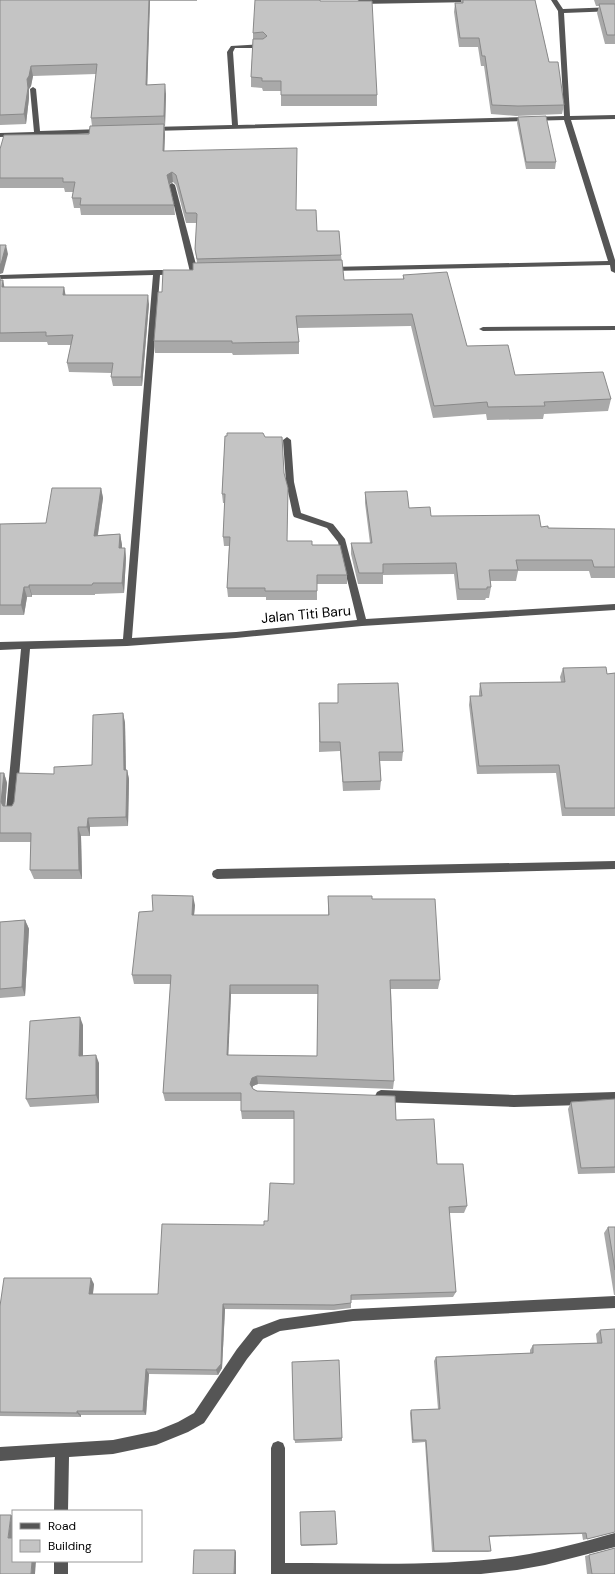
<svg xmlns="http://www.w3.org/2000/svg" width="615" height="1574" font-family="'DM Sans',sans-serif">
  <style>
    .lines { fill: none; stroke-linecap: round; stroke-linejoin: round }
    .minor { fill: #555; fill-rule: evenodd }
    .wall { fill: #a9a9a9; fill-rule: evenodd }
    .shaded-wall { fill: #898989 }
    .building { fill: #c4c4c4; stroke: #898989; fill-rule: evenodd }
    .labels { text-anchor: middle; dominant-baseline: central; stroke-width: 4; stroke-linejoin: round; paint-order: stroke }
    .street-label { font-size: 14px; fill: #000; stroke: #fff }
  </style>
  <rect width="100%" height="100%" fill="#fff"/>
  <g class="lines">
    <g class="minor">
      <path d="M374,0H478L475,2L359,4L356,2L359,0Z"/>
      <path d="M551,0H557L563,9L615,7V11L564,13L570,116L615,115V119L571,120L615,260V273L611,271L610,265L330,271L326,269L330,267L608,261L564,120L152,131L149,129L152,127L232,125L227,52L231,46L263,44L266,46L263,48H235L233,52L238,125L564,116L558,11Z"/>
      <path d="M33,87L36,89L40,131L102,129L105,131L102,133L0,137V133L34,132L30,89Z"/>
      <path d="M172,183L175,185L198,272L197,274H191L190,272L169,185Z"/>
      <path d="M157,270H176L180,272L176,274L160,275L132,638L236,632L357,620L338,542L327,528L294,517L293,515L286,482L283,440L287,437L291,440L294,482L301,513L333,524L345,539L366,619L615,604V610L362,626L236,638L127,646L30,649L16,811L15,814L11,815L7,814L6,811L21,649L0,650V642L123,639L153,275L0,279V275Z"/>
      <path d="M615,326V330L483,331L479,329L483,327Z"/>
      <path d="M615,861V869L217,879L213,877L212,874L213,871L217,869Z"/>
      <path d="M381,1090L514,1095L615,1092V1104L514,1107L381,1102L377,1100L375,1096L377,1092Z"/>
      <path d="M615,1296V1308L353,1321L280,1331L263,1339L247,1359L204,1423L188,1432L156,1445L113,1454L69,1457L68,1511H54L55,1457L0,1461V1447L113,1440L156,1431L178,1422L194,1413L237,1349L253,1329L280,1319L353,1309Z"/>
      <path d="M278,1441L283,1443L285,1448V1563C362,1563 441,1567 517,1556C550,1551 583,1542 615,1533V1547L545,1565L517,1570L481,1574H271V1448L273,1443Z"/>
      <rect x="54" y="1561" width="14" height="13"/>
    </g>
  </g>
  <g class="wall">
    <path d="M0,0H197V1H150L147,85L166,94L165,126H164L165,134L164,151L296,210L341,255L344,280L403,279V275L467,346L515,375L611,399L608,411L544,414L543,419L487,420L486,414L433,418L411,326L297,328L299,342V354L233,355L232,353H155L154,341L162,292L193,270L197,263L195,249L197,223H186L176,185L173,182L169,184L174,205L175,215H81L80,208H74L72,198L73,192H65L64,188H0V149L89,134L92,126L91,118L96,74L33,76L31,86L29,89V98L26,124L0,125Z"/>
    <path d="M461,0H535L549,62L564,105L562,114L516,116L491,114L484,66H481L478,47H459L454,12L455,3H461Z"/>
    <path d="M594,0H615V44H605L597,13L599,6H596Z"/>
    <path d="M320,1L377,95V106H281V91H263L262,88L251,87V77L253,39V33Z"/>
    <path d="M518,117L556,162L555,169H526L517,123Z"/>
    <path d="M0,276L1,280H3L4,287H64L65,295L149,304L142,386H113L111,377L112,373L69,372L67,363L71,345H48L47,342H0Z"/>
    <path d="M225,436L287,541L312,545L347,575V584H317V600H266V597H228L227,588L229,546H224L223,537L225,503H223L222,494Z"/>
    <path d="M101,488L103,498L98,535L120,534L122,545V548H125L126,558L124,593L95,594V595H32V597H27L24,615H0V524L46,523Z"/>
    <path d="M365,492L431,516L541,527L548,528L615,529V578H591L589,571H518L516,581H490L491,587L489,598H486L485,600H457L454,574L383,575V584H358L351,554V543H370L365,503Z"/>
    <path d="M563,668L607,674L615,673V816H562L556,773L477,774L469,705L470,696H479V692L480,683L561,682L560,677Z"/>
    <path d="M338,684L403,752L402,761H380L381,781L380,790L343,791L340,751L319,752V703H338Z"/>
    <path d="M123,713L125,723L126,770H127L129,779L128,826L90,827V836H81L82,879H34L30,870L31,842H0V773H4L7,783L5,806H12L54,774L92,765Z"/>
    <path d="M328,896L372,899L440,980L438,989H391L394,1081L393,1089L258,1084L253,1086L252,1088L257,1091L396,1120L437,1164L467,1206L464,1213H449L456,1292L453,1297L351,1300V1308L334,1310L225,1309L222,1368L218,1375L149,1374L146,1415H81V1417L0,1416V1306L94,1284L93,1294H158L264,1225L268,1221L294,1184V1119H242L241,1111V1101H165L163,1093L171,984H134L132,975L153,911L195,905L194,915H328ZM231,994H318L317,1056L228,1055Z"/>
    <path d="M25,920L29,929L25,996L0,998V922Z"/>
    <path d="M83,1025V1056L99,1063V1103L30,1107L26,1099Z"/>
    <path d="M615,1099V1173L578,1174L568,1109L571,1102Z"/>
    <path d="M608,1227H615V1295H614L604,1233Z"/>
    <path d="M615,1329V1532L583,1540L582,1534L489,1537L491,1551L488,1552H432L425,1442L412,1443L410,1413L411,1410L438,1409L434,1361L436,1357L530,1353V1350L533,1345L597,1343L596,1334L600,1330Z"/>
    <path d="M292,1362L342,1438V1441L295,1443Z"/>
    <path d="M300,1512L337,1544L336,1545L301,1546Z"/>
    <path d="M615,1548V1574H587L585,1556Z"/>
  </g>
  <g class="shaded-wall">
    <path d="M149,0H150L147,95L146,85Z"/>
    <path d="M31,66L33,76L31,86L29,89V98L26,124L24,114L27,79Z"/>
    <path d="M165,84L166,94L165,126L164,116Z"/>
    <path d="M164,124L165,134L164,161L163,151Z"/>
    <path d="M172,172L173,182L168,185L167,175Z"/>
    <path d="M6,245L8,254L3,273L0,274V264Z"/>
    <path d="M3,280L5,290L2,287Z"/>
    <path d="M64,287L66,297L63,295Z"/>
    <path d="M148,295L149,304L142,386L141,377Z"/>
    <path d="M101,488L103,498L96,546L94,536Z"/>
    <path d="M120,534L122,545L121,558L119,548Z"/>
    <path d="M125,548L126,558L124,593L122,583Z"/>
    <path d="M29,585L32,595V597L29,587Z"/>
    <path d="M24,587L27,597L24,615L21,605Z"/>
    <path d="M123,713L125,723L126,780L124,770Z"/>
    <path d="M127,770L129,779L128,826L126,817Z"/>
    <path d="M4,773L7,783L5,811L1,802Z"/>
    <path d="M88,818L90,827V836L87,827Z"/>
    <path d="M78,827L81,836L82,879L79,870Z"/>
    <path d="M193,896L195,905L193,925L192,915Z"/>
    <path d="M25,920L29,929L25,996L22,987Z"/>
    <path d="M230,985L231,994L228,1063L227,1055Z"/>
    <path d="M80,1017L83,1025V1065L79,1056Z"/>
    <path d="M96,1055L99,1063V1103L96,1095Z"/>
    <path d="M257,1076L258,1084L253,1086L251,1092L250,1084L252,1078Z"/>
    <path d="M91,1278L94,1284L92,1300L89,1294Z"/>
    <path d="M223,1304L225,1309L222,1368L218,1375L216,1370Z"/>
    <path d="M146,1369L149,1374L146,1415L143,1411Z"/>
    <path d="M77,1411L81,1415V1417L77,1413Z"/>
    <path d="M11,1515L13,1516L12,1539L8,1538Z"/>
    <path d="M235,1550L236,1552V1574H234Z"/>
    <path d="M32,1561H36L35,1574H31Z"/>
  </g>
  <g class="building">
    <path d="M0,0H149L146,85L165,84L164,116L91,118L97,64L31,66L29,76L27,79L28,88L24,114L0,115Z"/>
    <path d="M255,0H320V1H372L377,95H281V81H262V78L251,77L253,39H263L267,36L263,32L253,33Z"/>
    <path d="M463,0H535L549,62H558L564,105L518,106L492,105L485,56H482L479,38H460L455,3H463Z"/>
    <path d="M599,4H615V35H607Z"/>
    <path d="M546,116L556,162H526L518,117Z"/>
    <path d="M164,124L163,151L297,148L296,210H316L317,231H339L341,255L197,259L195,249L197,214L196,213H186L176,175L172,172L167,175L174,205H80L81,198H72L75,182H63V178H0V149L4,135L89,134L90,126Z"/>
    <path d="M0,245H6L1,264H0Z"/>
    <path d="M342,260L344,280L404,279L403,275L447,272L467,346L508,345L515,375L603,372L611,399L544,402L545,406L488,407L487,402L434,406L412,314L296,316L299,342L232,343V341H154L158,292H162L163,270H193V263Z"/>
    <path d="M0,280H3L2,287H64L63,295H148L141,377H111L113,363H67L73,335L46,336V332L0,333Z"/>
    <path d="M227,433H263L265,437H282L284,473L288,488L287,541H312V545H340L347,575H317V591H265V588H227L230,537H223L225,494H222L225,436H227Z"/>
    <path d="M52,488H101L94,536L120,534L119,548H125L122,583H93L92,585H29V587H24L21,605H0V524L46,523Z"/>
    <path d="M407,491L409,508L430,507L431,516L539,515L541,527L548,526V528L615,529V567H594L592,560H516L518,570H489L491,587H487V589H459L456,563L383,564V573H359L351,543H372L365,492Z"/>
    <path d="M606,667L607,674L615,673V808H565L559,765L479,766L470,696H482L480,683L565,682L563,668Z"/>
    <path d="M398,683L403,752H379L381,781L343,782L340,742H320L319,703H338V684Z"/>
    <path d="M123,713L124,770H127L126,817L88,818L87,827H78L79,870H30L31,833H0V773H4L1,802L3,806H12L14,802L17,773L54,774V767L92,765L93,715Z"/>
    <path d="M152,895L193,896L192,915H329L328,896H372V899H435L440,980H390L394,1081L257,1076L252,1078L250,1084L253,1089L257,1091L395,1096L396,1120L434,1119L437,1164H463L467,1206L449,1207L456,1292L351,1295V1303L334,1305L223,1304L221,1364L216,1370L146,1369L143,1411H77V1413L0,1412V1306L4,1278H91L89,1294H158L162,1224L264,1225V1221H268L270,1183L294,1184V1111H241V1093H163L171,975H132L139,912L153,911ZM230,985H318L317,1056L227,1055Z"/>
    <path d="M25,920L22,987L0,989V922Z"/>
    <path d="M80,1017L79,1056L96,1055V1095L26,1099L30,1021Z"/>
    <path d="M615,1099V1167L581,1168L571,1102Z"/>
    <path d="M608,1227H615V1270Z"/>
    <path d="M615,1329V1532L587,1539L586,1533L489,1536L491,1551H434L426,1440H413L411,1410L440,1409L436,1357L533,1353V1345L602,1343L600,1330Z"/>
    <path d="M339,1360L342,1438L294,1440L292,1362Z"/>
    <path d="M335,1511L337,1544L301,1545L300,1512Z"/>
    <path d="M0,1515H11L8,1538H13V1561H32L31,1574H0Z"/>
    <path d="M615,1548V1574H592L589,1555Z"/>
    <path d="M194,1550H235L234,1574H193Z"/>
  </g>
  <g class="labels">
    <g class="street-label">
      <text transform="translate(306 614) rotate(-5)">Jalan Titi Baru</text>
    </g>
  </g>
  <rect x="12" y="1510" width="130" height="52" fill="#ffffff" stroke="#999999"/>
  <rect x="20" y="1523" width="20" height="6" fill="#555555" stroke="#999999"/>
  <text x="48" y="1530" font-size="12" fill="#000000">Road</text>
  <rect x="20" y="1540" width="20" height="12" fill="#c4c4c4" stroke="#999999"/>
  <text x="48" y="1550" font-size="12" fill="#000000">Building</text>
</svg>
